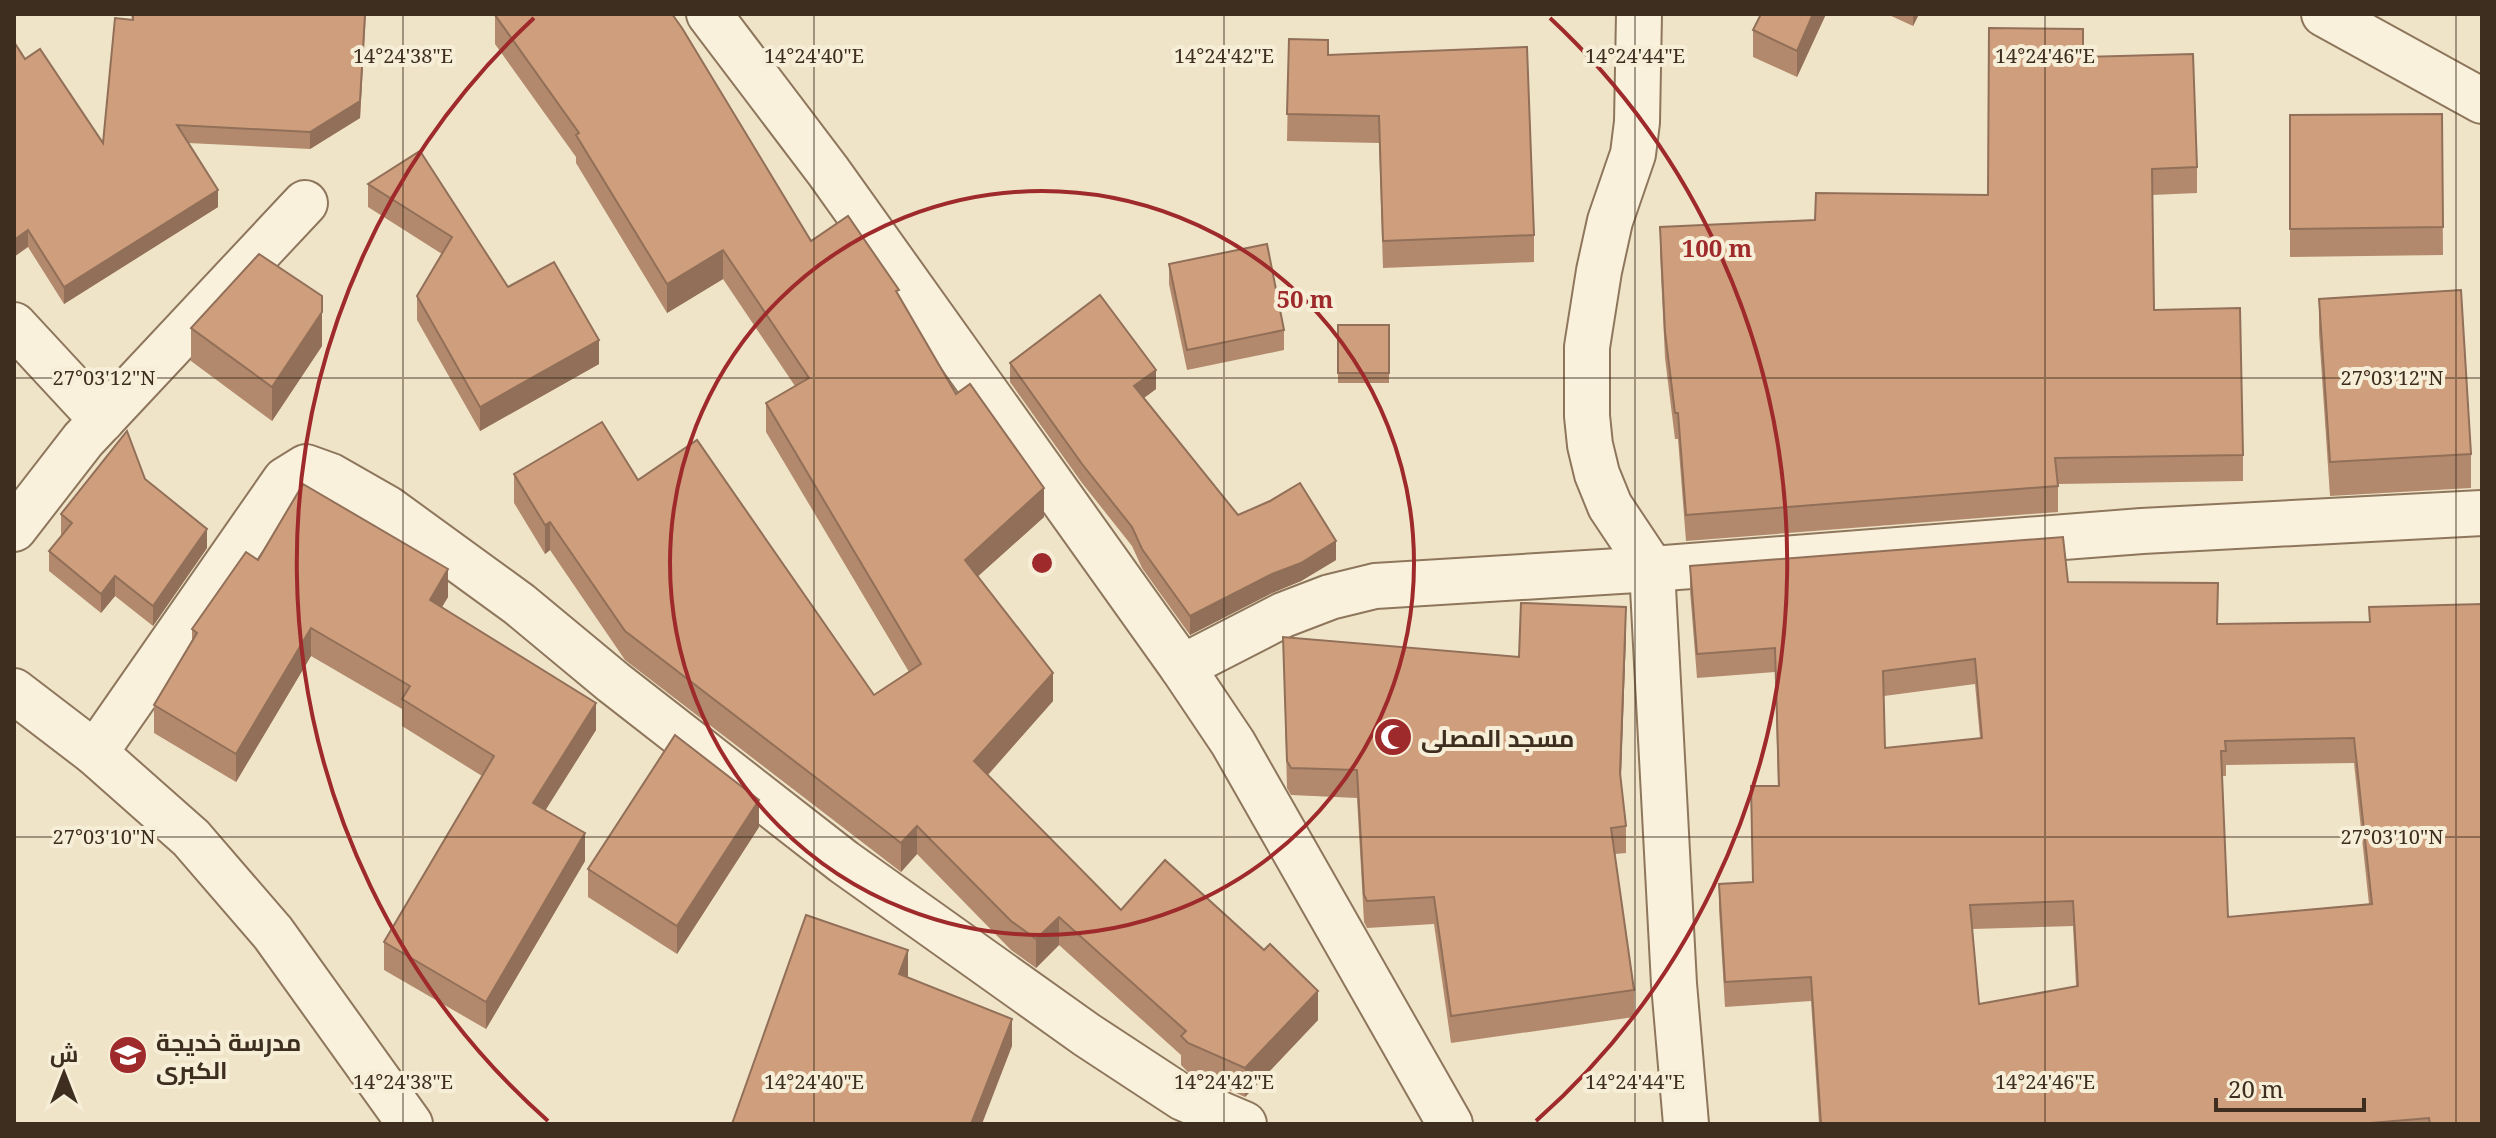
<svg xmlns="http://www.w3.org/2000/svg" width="2496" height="1138" font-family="'Noto Serif',Cairo,serif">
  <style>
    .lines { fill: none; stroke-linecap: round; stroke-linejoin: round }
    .minor-casing { stroke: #8d765c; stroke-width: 48 }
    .tertiary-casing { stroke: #8d765c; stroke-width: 48 }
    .minor { stroke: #faf1dc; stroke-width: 44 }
    .tertiary { stroke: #faf1dc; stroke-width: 44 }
    .wall { fill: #b2896c; fill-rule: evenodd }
    .shaded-wall { fill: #916f58 }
    .building { fill: #cf9f7d; stroke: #916f58; stroke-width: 2; fill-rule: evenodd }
    .ticks { fill: none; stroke: #3d2e20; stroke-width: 2; stroke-opacity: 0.45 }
    .ring { fill: none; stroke: #9e2a2b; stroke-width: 4 }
    .labels { text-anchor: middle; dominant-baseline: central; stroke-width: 8; stroke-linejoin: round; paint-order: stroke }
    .poi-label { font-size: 24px; font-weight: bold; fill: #3d2e20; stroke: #f7eed8; text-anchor: start }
    .ticks-label { font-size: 20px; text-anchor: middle; fill: #3d2e20; stroke: #f7eed8; stroke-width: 8; stroke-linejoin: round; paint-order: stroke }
    .centre { fill: #9e2a2b; stroke: #f7eed8; stroke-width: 4 }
    .ring-label { font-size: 24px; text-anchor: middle; font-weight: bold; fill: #9e2a2b; stroke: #f7eed8; stroke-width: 8; stroke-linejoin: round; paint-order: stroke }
  </style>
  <rect width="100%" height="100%" fill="#f0e4c8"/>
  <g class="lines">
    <defs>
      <g id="minor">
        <path d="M709,14L828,171L1182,667"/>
        <path d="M1639,14L1637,122L1633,154L1610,221L1599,271L1587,347V416L1590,445L1597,474L1610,506L1652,569L1674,984L1686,1124"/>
        <path d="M2324,14L2482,101"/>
        <path d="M14,325L102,420"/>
        <path d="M14,529L83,440L305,203"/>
        <path d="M95,753L285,480L306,467L331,476L387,508L519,604L613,682L844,862L1087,1035L1183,1098L1244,1124"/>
        <path d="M1450,1124L1233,743L1182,667L1283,615L1330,597L1375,586L1652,569L2142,531L2482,513"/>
      </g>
      <path id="tertiary" d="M14,691L95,753L191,838L273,933L410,1124"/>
    </defs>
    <use href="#minor" class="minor-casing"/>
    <use href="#tertiary" class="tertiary-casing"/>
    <use href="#minor" class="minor"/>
    <use href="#tertiary" class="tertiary"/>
  </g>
  <g class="wall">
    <path d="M131,14H366L360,118L310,149L188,143L218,207L64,304L28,247L25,59L103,143L132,20Z"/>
    <path d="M1826,14L1797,77L1753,57V30Z"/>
    <path d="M1887,14H1919L1913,26Z"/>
    <path d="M495,15L811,241L899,295L956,394L1044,517L978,576L1053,701L988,775L1121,910L1318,1020L1245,1097L1188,1072L1181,1065V1055L1059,945L1036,968L1011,950L917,854L901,872L625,660L550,550L545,554L514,503V474L638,480L874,695L909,672L766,432V403L795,386L723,279L667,313L576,163V157L495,44Z"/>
    <path d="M1289,39L1328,55L1534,235V262L1383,268L1379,143L1287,141Z"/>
    <path d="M2083,57L2197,167V193L2152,195L2154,310L2243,455V481L2058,484V512L1686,541L1678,439H1675L1665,358L1660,253V227L1815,220L1988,195Z"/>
    <path d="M2442,114L2443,255L2290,257V115Z"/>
    <path d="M420,151L508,287L599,364L480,431L417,320V296L442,254L368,207V184Z"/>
    <path d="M1169,264L1284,330V350L1187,370L1169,284Z"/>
    <path d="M2319,299L2471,454V488L2330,496L2319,333Z"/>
    <rect x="1338" y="325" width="51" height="58"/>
    <path d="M191,328L322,346L272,421L191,361Z"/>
    <path d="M1010,363L1156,389L1144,398L1238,515L1336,560L1301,581L1272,593L1190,635L1142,568L1132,546L1082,483L1010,382Z"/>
    <path d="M145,479L207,548L153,626L115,596L101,613L49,571V551L62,535L61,534V514Z"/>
    <path d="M258,560L448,597L442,607L596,730L545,810L585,861L486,1029L384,970V942L482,776L402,726V709L311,656L236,782L154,733V705L192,640V629Z"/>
    <path d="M1690,566L2068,582L2218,624L2369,622L2482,1124H1819L1811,1001L1725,1007L1719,909V884L1753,882L1751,786H1778L1775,672L1697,678L1690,591ZM1975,684L1980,738L1885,748L1884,696ZM2354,763L2369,904L2228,917L2222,776H2226V765ZM2073,926L2076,986L1979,1004L1972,929Z"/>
    <path d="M1626,634L1621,780L1626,826V853L1615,854L1634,990V1017L1451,1043L1434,924L1367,928L1364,922L1357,798L1291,795L1287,788L1283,637L1519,657Z"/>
    <path d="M759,827L677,954L588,897V869Z"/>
  </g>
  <g class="shaded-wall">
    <path d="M365,14L360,118L310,149V132Z"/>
    <path d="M1813,14H1826L1797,77V51Z"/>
    <path d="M1913,14H1919L1913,26Z"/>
    <path d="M218,190V207L64,304V287Z"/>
    <path d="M28,230V247L14,257V240Z"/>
    <path d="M723,250V279L667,313V284Z"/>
    <path d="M322,312V346L272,421V387Z"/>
    <path d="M599,340V364L480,431V407Z"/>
    <path d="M1156,370V389L1134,405V386Z"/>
    <path d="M1044,488V517L965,588V560Z"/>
    <path d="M550,522V550L545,554V525Z"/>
    <path d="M207,529V548L153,626V606Z"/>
    <path d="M1336,541V560L1301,581L1272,593L1190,635V616Z"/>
    <path d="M448,569V597L430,627V600Z"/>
    <path d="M115,576V596L101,613V594Z"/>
    <path d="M1626,607V634L1620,800V773Z"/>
    <path d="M311,628V656L236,782V754Z"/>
    <path d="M1053,673V701L974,790V761Z"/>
    <path d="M596,703V730L533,830V803Z"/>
    <path d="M759,800V827L677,954V926Z"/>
    <path d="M917,826V854L901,872V843Z"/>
    <path d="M585,833V861L486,1029V1002Z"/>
    <path d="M1059,917V945L1036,968V939Z"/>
    <path d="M908,950V977L899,974Z"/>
    <path d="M1318,991V1020L1245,1097V1068Z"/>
    <path d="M1012,1019V1046L982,1124H971Z"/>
  </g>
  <g class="building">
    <path d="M133,14H365L360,101L310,132L177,125L218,190L64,287L28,230L14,240V42L25,59L40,49L103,143L115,18L133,20Z"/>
    <path d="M496,14H672L682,28L811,241L848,216L899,290L896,291L956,394L970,384L1044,488L965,560L1053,673L974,761L1121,910L1165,860L1264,950L1270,944L1318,991L1245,1068L1188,1043L1181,1036L1186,1031L1059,917L1036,939L1011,921L917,826L901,843L625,631L550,522L545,525L514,474L602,422L638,480L697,440L874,695L921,664L766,403L809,378L723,250L667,284L576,135L579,133L495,15Z"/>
    <path d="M1761,14H1813L1797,51L1753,30Z"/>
    <path d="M1989,28L2083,29V57L2193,54L2197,167L2152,169L2154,310L2240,308L2243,455L2055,458L2058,486L1686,515L1678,413H1675L1665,332L1660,227L1815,220L1816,193L1988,195Z"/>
    <path d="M1289,39L1328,40V55L1527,47L1534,235L1383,241L1379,116L1287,114Z"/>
    <path d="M2442,114L2443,227L2290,229V115Z"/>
    <path d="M420,151L508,287L554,262L599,340L480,407L417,296L452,237L368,184Z"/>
    <path d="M1267,244L1284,330L1187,350L1169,264Z"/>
    <path d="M259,254L322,296V312L272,387L191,328Z"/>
    <path d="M2461,290L2471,454L2330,462L2319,299Z"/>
    <path d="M1100,295L1156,370L1134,386L1238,515L1270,501L1300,483L1336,541L1301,563L1272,574L1190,616L1142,549L1132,527L1082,464L1010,363Z"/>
    <rect x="1338" y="325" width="51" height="48"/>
    <path d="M127,431L145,479L207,529L153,606L115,576L101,594L49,551L72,523L61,514Z"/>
    <path d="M303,484L448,569L430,600L596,703L533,803L585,833L486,1002L384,942L494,756L402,699L410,686L311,628L236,754L154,705L197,633L192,629L246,552L258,560Z"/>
    <path d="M2063,537L2068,582L2218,583L2217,624L2370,622L2369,607L2482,604V1124H2430L2429,1118L2358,1124H1821L1811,977L1725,982L1719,884L1753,882L1751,786H1779L1775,648L1697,654L1690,566ZM1975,659L1982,738L1885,748L1883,671ZM2354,738L2372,904L2228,917L2221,751H2226L2225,741ZM2073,901L2078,986L1979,1004L1970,905Z"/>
    <path d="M1521,603L1626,607L1620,773L1626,826L1611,828L1634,990L1451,1016L1434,897L1367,901L1364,895L1357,770L1291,768L1287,761L1283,637L1519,657Z"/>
    <path d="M675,735L759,800L677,926L588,869Z"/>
    <path d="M806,915L908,950L899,974L1012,1019L971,1124H732Z"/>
  </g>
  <path class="ticks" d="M403,14V1124M814,14V1124M1224,14V1124M1635,14V1124M2045,14V1124M2456,14V1124M14,378H2482M14,837H2482"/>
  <g class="ring">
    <circle cx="1042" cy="563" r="372"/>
    <path d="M548 1121A745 745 0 0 1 534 18M1550 18A745 745 0 0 1 1536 1121"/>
  </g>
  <defs>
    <symbol id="mosque-disc" viewBox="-11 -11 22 22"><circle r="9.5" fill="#9e2a2b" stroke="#f7eed8"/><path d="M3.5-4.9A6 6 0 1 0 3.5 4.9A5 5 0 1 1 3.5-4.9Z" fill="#fff"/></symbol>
    <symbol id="school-disc" viewBox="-11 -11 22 22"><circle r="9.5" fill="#9e2a2b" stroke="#f7eed8"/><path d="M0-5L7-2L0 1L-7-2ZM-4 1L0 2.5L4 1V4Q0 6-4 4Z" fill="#fff"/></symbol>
  </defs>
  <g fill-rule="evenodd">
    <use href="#mosque-disc" x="1371" y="715" width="44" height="44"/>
    <use href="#school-disc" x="106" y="1033" width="44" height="44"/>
  </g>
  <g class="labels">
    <g class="poi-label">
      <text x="1421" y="737">مسجد المصلى</text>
      <text x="156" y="1041">مدرسة خديجة<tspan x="156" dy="28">الكبرى</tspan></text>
    </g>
  </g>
  <g class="ticks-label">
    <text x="403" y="63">14°24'38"E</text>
    <text x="814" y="63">14°24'40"E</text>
    <text x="1224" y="63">14°24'42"E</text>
    <text x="1635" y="63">14°24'44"E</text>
    <text x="2045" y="63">14°24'46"E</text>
    <text x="104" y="385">27°03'12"N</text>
    <text x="2392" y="385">27°03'12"N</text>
    <text x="104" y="844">27°03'10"N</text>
    <text x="2392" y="844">27°03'10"N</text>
    <text x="403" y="1089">14°24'38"E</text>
    <text x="814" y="1089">14°24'40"E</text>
    <text x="1224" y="1089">14°24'42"E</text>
    <text x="1635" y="1089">14°24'44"E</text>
    <text x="2045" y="1089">14°24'46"E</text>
  </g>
  <circle cx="1042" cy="563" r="12" class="centre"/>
  <g class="ring-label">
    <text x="1717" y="257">100 m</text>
    <text x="1305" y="308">50 m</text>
  </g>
  <rect width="2496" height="1138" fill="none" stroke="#3d2e20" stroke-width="32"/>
  <g transform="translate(64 1074)" stroke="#f7eed8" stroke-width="6" paint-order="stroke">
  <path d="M0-6L14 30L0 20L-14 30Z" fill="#3d2e20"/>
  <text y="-12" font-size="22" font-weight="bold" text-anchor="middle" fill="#3d2e20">ش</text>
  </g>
  <path d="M2216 1098v12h148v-12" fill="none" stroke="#3d2e20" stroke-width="4"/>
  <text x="2228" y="1098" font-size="24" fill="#3d2e20" stroke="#f7eed8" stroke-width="6" paint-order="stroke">20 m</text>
</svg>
